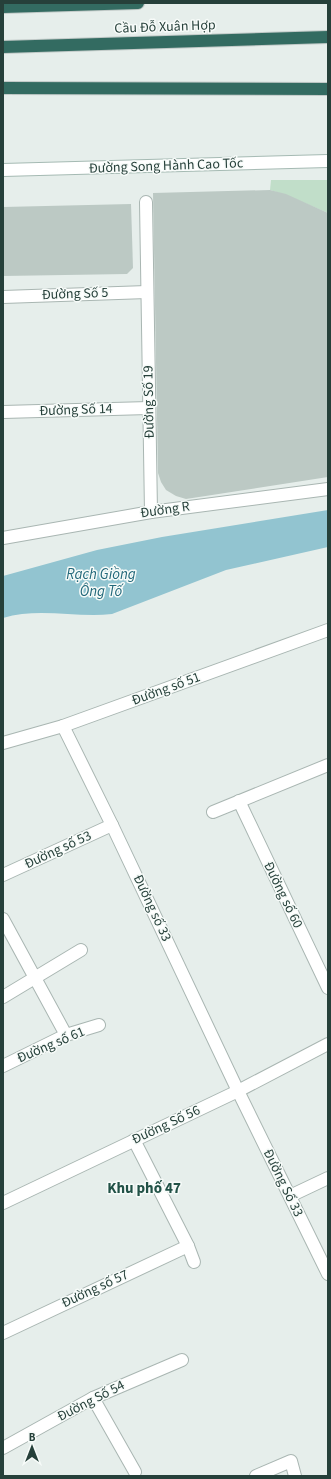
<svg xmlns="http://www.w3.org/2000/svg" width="331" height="1479" font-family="'Source Sans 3',sans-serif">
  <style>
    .green { fill: #c1dec9 }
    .water { fill: #92c4d0 }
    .building { fill: #bcc9c4 }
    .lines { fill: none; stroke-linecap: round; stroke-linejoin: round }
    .street-casing { stroke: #a9b6b2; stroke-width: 14 }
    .secondary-casing { stroke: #a5bab3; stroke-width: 14 }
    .highway-casing { stroke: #c2cac8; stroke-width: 14 }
    .street { stroke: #fff; stroke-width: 12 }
    .secondary { stroke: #fff; stroke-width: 12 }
    .highway { stroke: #336b61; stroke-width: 12 }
    .labels { text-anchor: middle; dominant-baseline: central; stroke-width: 3; stroke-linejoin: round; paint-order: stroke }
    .street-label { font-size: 14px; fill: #26403a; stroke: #f7fbf9 }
    .water-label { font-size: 15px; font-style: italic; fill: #22687a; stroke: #f7fbf9 }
    .neighbourhood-label { font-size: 15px; font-weight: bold; fill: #225247; stroke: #f7fbf9 }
  </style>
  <rect width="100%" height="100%" fill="#e6eeeb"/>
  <path class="green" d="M271,180H328V213L286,195L270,190Z"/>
  <path class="water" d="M328,510V547L226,570L112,614C76,618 38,607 3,618V576L97,550L162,537Z"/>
  <g class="building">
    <path d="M270,190L286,194L328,213V477L186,499L176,496L166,490L161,482L158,473L153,193Z"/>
    <path d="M131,204L133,268L127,274L3,276V207Z"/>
  </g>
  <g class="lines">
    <defs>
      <g id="street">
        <path d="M146,202L151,512"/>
        <path d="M3,297L147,292"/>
        <path d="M3,412L149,408"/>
        <path d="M3,538L151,512L328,489"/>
        <path d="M63,726L112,825L238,1091L328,1274"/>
        <path d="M3,743L63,726L328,630"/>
        <path d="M239,801L328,988"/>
        <path d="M213,812L328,765"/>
        <path d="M3,875L112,825"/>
        <path d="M3,919L66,1035"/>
        <path d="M3,997L81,950"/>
        <path d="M3,1066L66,1035L99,1025"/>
        <path d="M134,1140L188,1246L194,1262"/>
        <path d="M290,1196L328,1178"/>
        <path d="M3,1203L238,1091L328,1044"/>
        <path d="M3,1333L188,1246"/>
        <path d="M93,1398L135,1472"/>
        <path d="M3,1448L93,1398L182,1360"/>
        <path d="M256,1476L291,1461L295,1476"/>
      </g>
      <path id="secondary" d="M3,170L328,161"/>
      <g id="highway">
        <path d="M3,7L138,3"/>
        <path d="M3,47L328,37"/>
        <path d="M3,88L328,89"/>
      </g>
    </defs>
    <use href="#street" class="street-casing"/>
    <use href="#secondary" class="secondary-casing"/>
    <use href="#highway" class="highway-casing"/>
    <use href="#street" class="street"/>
    <use href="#secondary" class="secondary"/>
    <use href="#highway" class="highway"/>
  </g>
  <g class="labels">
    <g class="street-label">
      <text transform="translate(165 27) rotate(-2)">Cầu Đỗ Xuân Hợp</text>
      <text transform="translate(166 166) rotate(-2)">Đường Song Hành Cao Tốc</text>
      <text transform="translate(75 294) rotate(-2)">Đường Số 5</text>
      <text transform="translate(149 402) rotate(-91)">Đường Số 19</text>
      <text transform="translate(76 410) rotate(-2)">Đường Số 14</text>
      <text transform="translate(165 510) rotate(-8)">Đường R</text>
      <text transform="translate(166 689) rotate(-20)">Đường số 51</text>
      <text transform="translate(58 850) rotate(-25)">Đường số 53</text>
      <text transform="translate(283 895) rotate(64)">Đường số 60</text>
      <text transform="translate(152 908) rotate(65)">Đường số 33</text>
      <text transform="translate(51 1045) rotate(-23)">Đường số 61</text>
      <text transform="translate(166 1125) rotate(-25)">Đường Số 56</text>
      <text transform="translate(283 1183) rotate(64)">Đường Số 33</text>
      <text transform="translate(95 1289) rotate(-25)">Đường số 57</text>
      <text transform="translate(91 1401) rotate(-27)">Đường Số 54</text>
    </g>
    <g class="water-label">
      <text x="101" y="574">Rạch Giồng<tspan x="101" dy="17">Ông Tố</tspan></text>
    </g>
    <g class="neighbourhood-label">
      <text x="144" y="1188">Khu phố 47</text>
    </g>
  </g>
  <rect width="331" height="1479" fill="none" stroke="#26403a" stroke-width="8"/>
  <g transform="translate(32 1447)" stroke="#f7fbf9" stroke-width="3" paint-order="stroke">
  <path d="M0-3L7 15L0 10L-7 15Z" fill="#26403a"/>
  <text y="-6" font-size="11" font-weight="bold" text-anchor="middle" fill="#26403a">B</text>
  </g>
</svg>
